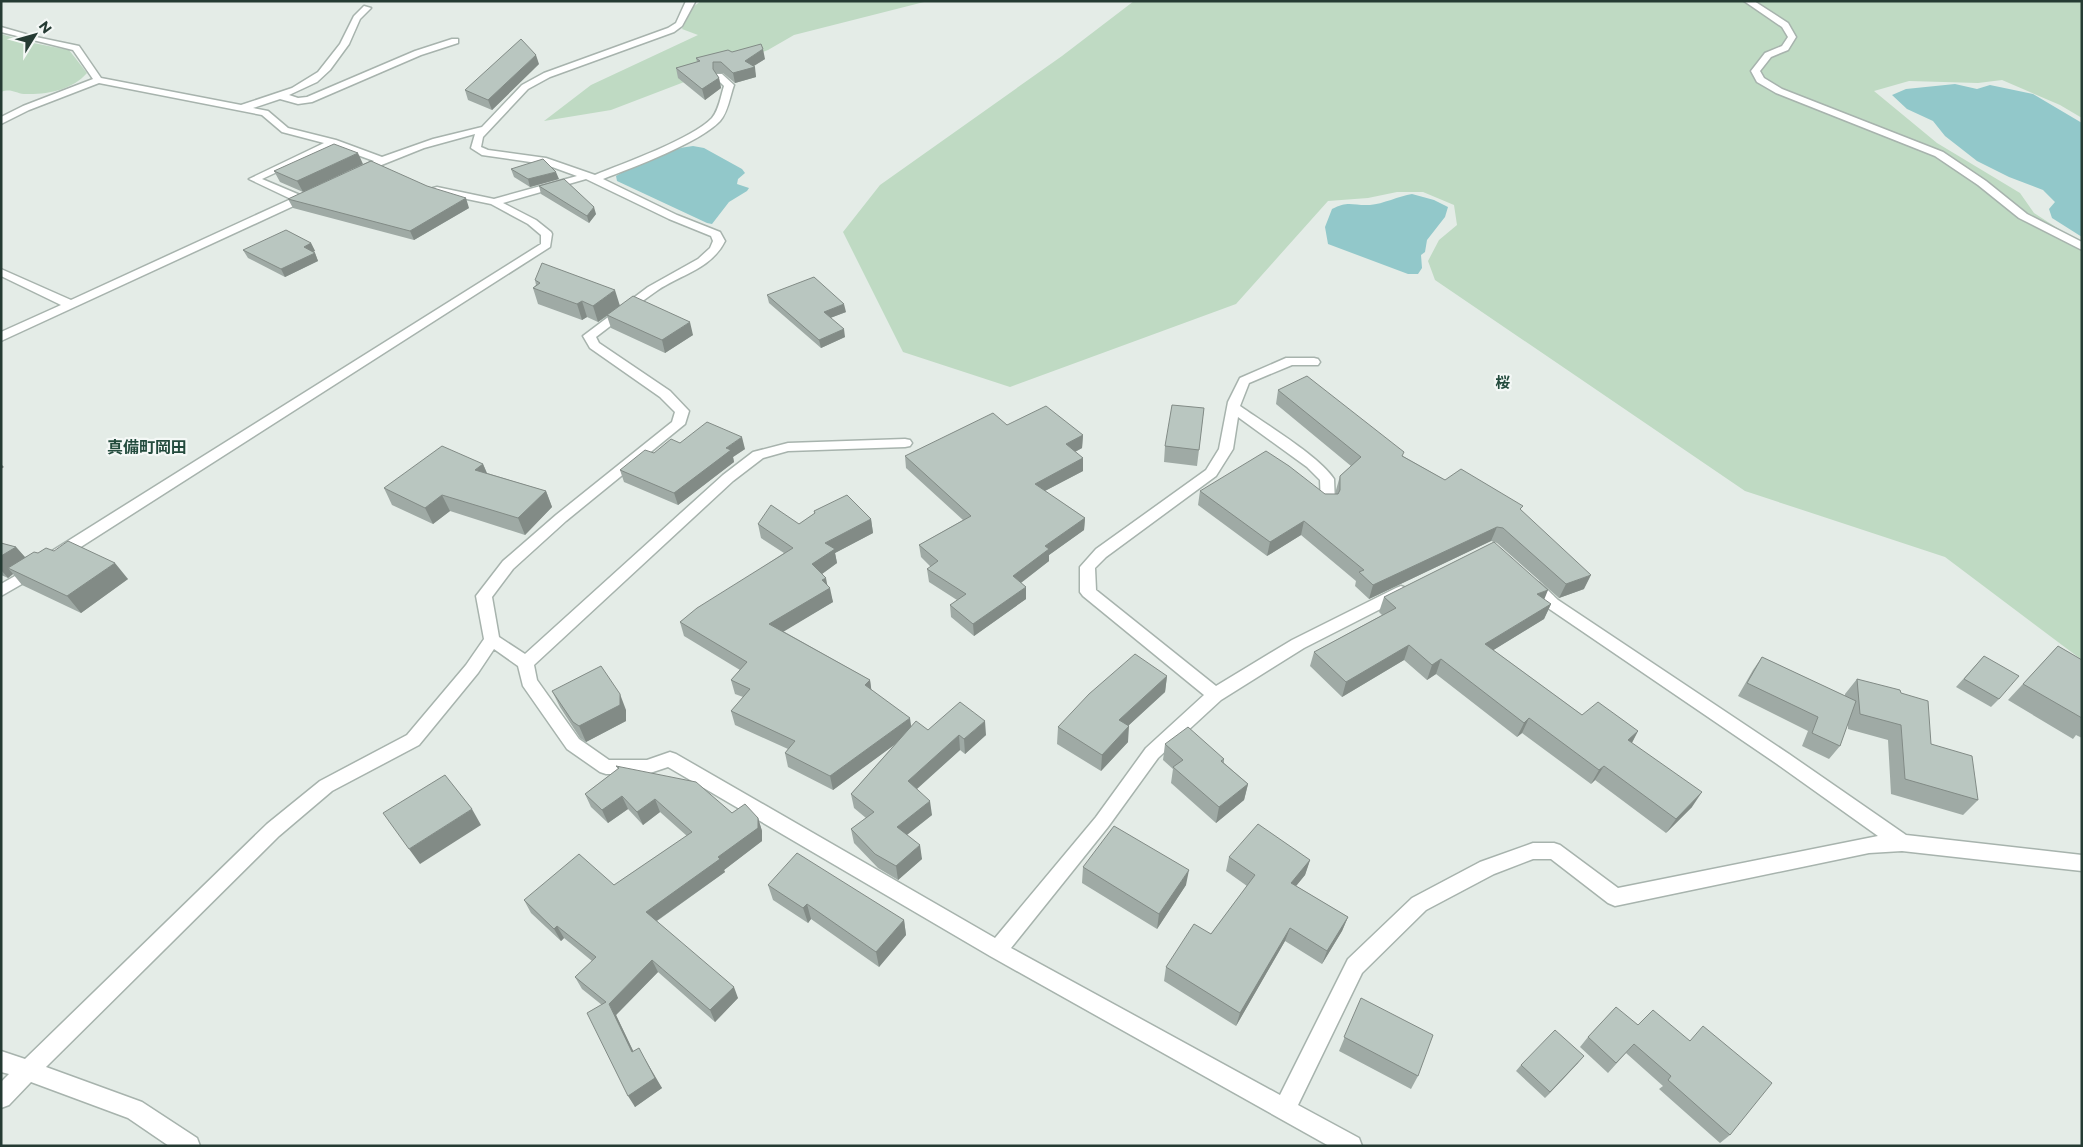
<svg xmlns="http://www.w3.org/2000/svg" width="2083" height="1147" font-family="Montserrat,'Noto Sans JP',sans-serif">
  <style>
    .green { fill: #bfdac3 }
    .water { fill: #92c8ca }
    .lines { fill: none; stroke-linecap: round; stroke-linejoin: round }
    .minor-casing { stroke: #a7b3ad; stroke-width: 3 }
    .minor { fill: #fff; fill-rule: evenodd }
    .wall { fill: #9faaa5 }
    .shaded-wall { fill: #828b86 }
    .building { fill: #b9c6c0; stroke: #828b86 }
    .labels { text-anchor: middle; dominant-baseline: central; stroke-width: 4.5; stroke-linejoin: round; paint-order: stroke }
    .neighbourhood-label { font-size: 15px; font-weight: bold; fill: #234b3d; stroke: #f4f8f6 }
    .quarter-label { font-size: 16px; font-weight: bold; fill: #234b3d; stroke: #f4f8f6 }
  </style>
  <rect width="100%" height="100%" fill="#e4ece7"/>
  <!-- green -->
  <path class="green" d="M701,1H928L794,35L768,50L611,110L544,121L591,85L698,35L682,29L693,7Z
    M1134,1H2082V118L2060,105L2002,80L1978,83L1909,81L1874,91L1937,143L2020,193L2034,213L2082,244V660L1945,557L1745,491L1435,280L1428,261L1439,240L1457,225L1454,205L1423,192H1397L1368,198L1328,201L1236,304L1010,387L903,352L843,232L880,185L1062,56Z
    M1,34L28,42L69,50L87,73C72,90 47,95 24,94C15,93 11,88 1,92Z"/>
  <!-- water -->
  <path class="water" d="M1955,84L1977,89L1990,85L2033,94L2082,123V237L2052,218L2049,209L2055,202L2043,190L2009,177L1977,161L1945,136L1933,121L1907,109L1892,95L1906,89Z
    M693,146L704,148L742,169L745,173L738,179L737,184L749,188L747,191L729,202L712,224L707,223L617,181L616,176C640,162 666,149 693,146Z
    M1412,194L1434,200L1448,207L1445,217L1427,240L1425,252L1421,255L1422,268L1418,274H1408L1328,244L1325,227L1332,209C1349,200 1353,206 1370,205C1383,204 1399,196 1412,194Z"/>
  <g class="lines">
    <!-- minor casing -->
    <g class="minor-casing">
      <path id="minor" d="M686,1L695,2L682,26L674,32L550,77L528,89L483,137L481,147L488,150L546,158L595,175C624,163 692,139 712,118C719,110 721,95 724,86L716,78V74H722L734,85C730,96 728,112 720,121C699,143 634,167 603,179L677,215L720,232L725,241C711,269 682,274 658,290C636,305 616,322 596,337L599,343L670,391L689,411L685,424L566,521L513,569L492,597L499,637L525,654L723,475L753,452L788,443L905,439L910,440L912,443L910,446L905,447L788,451L763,458L733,481L534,665L537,680L579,739L609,760H647L670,752L676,754L995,938L1096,817L1146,748L1204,695L1083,596L1080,592V567L1096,549L1206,470L1219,449L1228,402L1240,378L1286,358H1314L1318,359L1320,362L1318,365H1292L1249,383L1240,406C1264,423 1319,456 1334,479L1335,504L1333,507H1323L1321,504L1320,480L1307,467L1238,417L1233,449L1216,476L1106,557L1095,568L1096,590L1216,686L1292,640L1396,588L1401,586L1406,588L1409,592L1406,596L1304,648L1221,700L1158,758L1108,827L1011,948L1280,1095L1348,959L1412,898L1480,862L1533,843H1554L1560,845L1618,888L1878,836L1777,764L1548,608L1525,588L1522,584L1525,580C1537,576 1549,592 1558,600L1789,754L1906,835L2082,855V871L1902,851L1869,853L1615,906L1608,903L1551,859H1533L1494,874L1426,910L1362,973L1298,1105L1359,1138L1362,1146H1329L990,956L668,767L647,774H606L600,772L567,749L523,686L518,666L494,649L478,673L419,745L332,791L279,836L46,1067L142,1102L197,1138L200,1146H169L128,1118L31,1082L9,1105L1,1108V1082L9,1074L1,1072V1051L25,1059L267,824L320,781L407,735L466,665L484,639L476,596L503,561L556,515L672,422L675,412L660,397L590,348L583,336L648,287L698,259L710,248L713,241L711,236L669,219L586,179L503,203L536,220L551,232L552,234L550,247L62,559L57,560L52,559L50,555L52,551L541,244V235L528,224L491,204L433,192L432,190L433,188L437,187L494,199L577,176L544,164L482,155L471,148L475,134L424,148L359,174L355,173V169L374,161L333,146L262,179L300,195L309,192L313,193L314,195L313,197L1,341V332L61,305L1,276V269L71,300L291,199L249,179L324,143L282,132L262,115L99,83L29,110L1,124V117L23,106L93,79L73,50L1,32V27L36,37L79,46L101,78L241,105L292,88L318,72L340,44L354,16L364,6L371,8L360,19L349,44L330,70L317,82L289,95L298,98L307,97L415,51L452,39H458V43L421,55L312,102L298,104L280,99L253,108L268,111L288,128L336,140L382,157L433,139L482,127L522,85L544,73L668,28L676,23Z
        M1744,1H1754L1788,23L1796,37L1788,50L1771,57L1760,71L1764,78L1782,89L1943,152L1986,181L2027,214L2082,242V250L2019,218L1978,185L1935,156L1776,93L1757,82L1751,71L1765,53L1782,46L1788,37L1782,27Z
        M36,564L41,565L43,569L41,573L1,596V584Z"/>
    </g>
    <!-- minor -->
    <use href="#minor" class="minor"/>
  </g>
  <!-- wall -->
  <path class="wall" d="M732,52L765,59L754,66L756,77L735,83L723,73H716L719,78L721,88L705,100L678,78L676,68L697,62L696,58Z
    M539,64L492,110L468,100L465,90Z
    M363,164L303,192L280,182L274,171Z
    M511,169L559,179L530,187L514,177Z
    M539,186L596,214L589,223L541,194Z
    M288,199L469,208L414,240L293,208Z
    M311,243L315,251L313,252L315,253L318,261L285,277L248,258L243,250Z
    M535,280L620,305L693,335L665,353L611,328L607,316L598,322L587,317L582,320L538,304L533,288L536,285Z
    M767,295L846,312L830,318L845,337L821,348L769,303Z
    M1278,390L1403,456L1445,480L1521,510L1584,589L1559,598L1497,543L1491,541L1369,599L1355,586L1356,581L1301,535L1267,556L1198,505L1200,491L1336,494V490L1340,476L1351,466L1276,404Z
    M1204,408L1197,466L1164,462L1165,446Z
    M1007,425L1083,435L1082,448L1075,452L1083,458V471L1045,491L1085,518L1084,530L1049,555V561L1021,583L1026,599L974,636L951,617L950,605L957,600L929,582L927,569L931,567L921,557L919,545L963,520L906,468L905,456Z
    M680,443L745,449L733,457L734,462L678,505L624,482L620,470L654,453Z
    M483,464L487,473L546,491L552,507L525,535L450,511L433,524L392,505L384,488Z
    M814,511L871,519L873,533L835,553L837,563L822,574L828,586L833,602L783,631L870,680L871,689L911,726L928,730L986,735L965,754L960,750L917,789L932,815L907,835L922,859L898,880L878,868L854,843L851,829L866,818L854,808L851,794L896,743L833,790L788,767L785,753L788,749L735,725L731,711L743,697L735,694L731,680L740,670L684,636L680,622L784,553L761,538L758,524H799L814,514Z
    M1,543L16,547L25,557L38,553L54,551L128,579L81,613L22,585L13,574L8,578L1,575Z
    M1384,597L1544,600L1551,604L1544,619L1493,650L1582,715L1638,731L1632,743L1692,807L1666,833L1595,780L1591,784L1522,733L1517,737L1436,674L1427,680L1404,660L1342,697L1310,666L1314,652L1382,615L1379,612Z
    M2058,646L2082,660V738L2076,735L2073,739L2008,700Z
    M1984,656L1999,699L1991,707L1956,687Z
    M1762,657L1845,696V694L1857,679L1901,693L1931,744L1978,800L1963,815L1891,794L1888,740L1848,729V723L1840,746L1829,759L1802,746L1808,731L1738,696L1753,670Z
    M1167,676L1165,692L1128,726V742L1101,771L1057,744L1058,727Z
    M552,691L626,710V721L586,742L580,738L560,707Z
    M1165,744L1224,759V763L1248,784L1244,800L1216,823L1171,783L1173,769L1163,760Z
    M616,766L732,813L758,818L762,831V841L724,870L725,872L657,921L738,998L715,1022L658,972L616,1015L633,1051L662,1088L635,1107L602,1005L582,989L575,977L592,961L564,938L561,941L531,913L524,900L614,885L687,836L660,812L643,825L628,809L608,823L591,807L585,794L618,769Z
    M1229,857L1310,860L1305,875L1296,886L1348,917L1342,931L1322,964L1285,941L1236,1026L1164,981L1166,967L1211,934L1247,886L1226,871Z
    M1083,867L1186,885L1157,929L1082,883Z
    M768,885L904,920L906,935L879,967L811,919L808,923L773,900Z
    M1361,998L1418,1076L1411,1089L1339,1051Z
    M1616,1007L1730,1135L1720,1143L1659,1089L1663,1086L1626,1053L1608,1073L1580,1047L1588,1037Z
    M1578,1063L1545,1098L1516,1071L1521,1065Z"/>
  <!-- shaded-wall -->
  <path class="shaded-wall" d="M763,49L765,59L752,67H755L756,77L735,83L733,73L745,61Z
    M536,55L539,64L492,110L488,100Z
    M719,78L721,88L705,100L702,89Z
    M358,153L363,164L303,192L297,181Z
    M556,172L559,179L530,187L528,179Z
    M466,198L469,208L414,240L410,231Z
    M594,207L596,214L589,223L587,216Z
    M311,243L315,251L307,255L304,247Z
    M315,253L318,261L285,277L281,269Z
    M615,290L620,306L598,322L593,306Z
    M582,301L587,317L582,320L577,304Z
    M844,304L846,312L825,320L824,312Z
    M690,322L693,335L665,353L662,340Z
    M844,329L845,337L821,348L819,340Z
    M1083,435L1082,448L1065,457L1066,444Z
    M742,437L745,449L733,457L734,462L678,505L674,493L726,448Z
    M1083,458V471L1035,496V484Z
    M1,464L4,467L1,469Z
    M483,464L490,481L475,470Z
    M546,491L552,507L525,535L518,518Z
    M442,495L450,511L433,524L425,508Z
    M1085,518L1084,530L1049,555V561L1014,588L1013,576L1045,546Z
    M871,519L873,533L835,553L837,563L815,579L812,564L825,543Z
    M1304,521L1301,535L1267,556L1270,542Z
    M1497,527L1491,541L1369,599L1373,585Z
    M16,547L30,563L8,568L13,574L8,578L1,570V556Z
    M115,563L128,579L81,613L67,596Z
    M1591,575L1584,589L1559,598L1566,584Z
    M826,578L828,589L830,588L833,602L773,638L769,624L822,580Z
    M1026,587V599L974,636L973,624Z
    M1548,590L1542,605L1537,594Z
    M1551,604L1544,619L1479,659L1485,644Z
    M1409,645L1404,660L1342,697L1346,682Z
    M1441,659L1436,674L1427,680L1432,665Z
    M1167,676L1165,692L1117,736L1119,720Z
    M870,680L872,694L865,685Z
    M620,694L626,710V721L586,742L579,726Z
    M910,718L912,732L833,790L830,776Z
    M1529,718L1522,733L1517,737L1524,723Z
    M985,721L986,735L965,754L964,739Z
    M1129,726L1128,742L1101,771L1102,755Z
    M1638,731L1630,746L1628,740Z
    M959,735L960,750L910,795L908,781Z
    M1604,766L1595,780L1591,784L1599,770Z
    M1248,784L1244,800L1216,823L1219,807Z
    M1702,792L1692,807L1666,833L1676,819Z
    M622,796L628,809L608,823L602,810Z
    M655,799L660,812L643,825L637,812Z
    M930,801L932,815L899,841L897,827Z
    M472,809L481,825L420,864L409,849Z
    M758,818L762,831V841L724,870L725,872L652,924L646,912L718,857Z
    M920,845L922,859L898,880L896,866Z
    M1310,860L1305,875L1287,897L1291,883Z
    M1189,870L1186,885L1157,929L1159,914Z
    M807,904L811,919L808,923L803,908Z
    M1348,917L1342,931L1322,964L1327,951Z
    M904,920L906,935L879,967L876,952Z
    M557,926L564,938L561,941L554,929Z
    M1290,928L1285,941L1236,1026L1240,1013Z
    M652,960L658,972L616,1015L639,1063L632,1052L609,1004Z
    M734,987L738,998L715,1022L710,1010Z
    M1584,1056L1578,1063L1545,1098L1550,1092Z
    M645,1059L662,1088L635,1107L628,1096Z"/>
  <!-- building -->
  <path class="building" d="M521,39L536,55L488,100L465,90Z
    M761,44L763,49L745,61L755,67L733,73L721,62H713V69L719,78L702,89L676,68L700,61L696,58L728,50L732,52Z
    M334,144L358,153L297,181L274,171Z
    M543,159L556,172L528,179L511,169Z
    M371,161L427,186L466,198L410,231L288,199Z
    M564,179L594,207L587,216L539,186Z
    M286,230L311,243L304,247L315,253L281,269L243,250Z
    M542,263L615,290L593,306L582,301L577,304L533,288L540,283L535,280Z
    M814,277L844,304L824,312L844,329L819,340L767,295Z
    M633,296L690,322L662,340L607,315Z
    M1307,376L1404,452L1402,456L1445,480L1461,469L1523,506L1520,509L1591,575L1566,584L1503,528L1497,527L1373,585L1359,572L1364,570L1304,521L1270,542L1200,491L1266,451L1289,466L1325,494H1338L1340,490V476L1361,457L1278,390Z
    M1172,405L1204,408L1199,450L1165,446Z
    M1046,406L1083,435L1066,444L1083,458L1035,484L1085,518L1045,546L1049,549L1013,576L1026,587L973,624L950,605L966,594L927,569L938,561L919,545L971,516L905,456L993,413L1007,425Z
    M707,422L742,437L726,448L731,450L674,493L620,470L645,450L654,453L671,439L680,443Z
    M442,446L483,464L475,470L546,491L518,518L442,495L425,508L384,488Z
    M847,495L871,519L825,543L835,549L812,564L826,578L822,580L830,588L769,624L870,680L865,685L910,718L830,776L785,753L795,741L731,711L750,689L731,680L747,662L680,622L697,608L793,548L758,524L771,505L799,524L815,513L814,511Z
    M68,541L115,563L67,596L8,568L34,552L38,553L46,548L54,551Z
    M1494,542L1548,590L1537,594L1551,604L1485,644L1582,715L1598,702L1638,731L1628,740L1702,792L1676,819L1604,766L1599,770L1529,718L1524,723L1441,659L1432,665L1409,645L1346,682L1314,652L1396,608L1384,597Z
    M1,543L16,547L1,556Z
    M2058,646L2082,660V718L2023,684Z
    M1135,654L1167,676L1119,720L1129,726L1102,755L1058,727L1089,694Z
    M1984,656L2019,676L1999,699L1964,679Z
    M1762,657L1856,701L1840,746L1812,733L1818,717L1747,683Z
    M601,666L620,694V705L579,726L573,722L552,691Z
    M1857,679L1900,690L1901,693L1928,701L1931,744L1972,756L1978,800L1905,779L1901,725L1860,714Z
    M960,702L985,721L964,739L959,735L908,781L930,801L897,827L920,845L896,866L875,854L851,829L874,812L851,794L916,721L928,730Z
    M1188,727L1224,759L1221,761L1248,784L1219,807L1173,767L1183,760L1165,744Z
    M616,766L696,782L732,813L745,804L758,818V828L718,857L720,859L646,912L734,987L710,1010L652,960L609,1004L632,1052L639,1048L655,1078L628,1096L587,1013L606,1002L575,977L596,957L557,926L554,929L524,900L579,854L614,885L692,832L655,799L637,812L622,796L602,810L585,794L619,768Z
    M445,775L472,809L409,849L383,813Z
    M1258,824L1310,860L1291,883L1348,917L1327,951L1290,928L1240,1013L1166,967L1194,924L1211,934L1255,875L1229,857Z
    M1114,826L1189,870L1159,914L1083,867Z
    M797,853L904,920L876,952L807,904L803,908L768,885Z
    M1361,998L1433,1035L1418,1076L1344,1037Z
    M1616,1007L1638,1025L1653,1010L1690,1041L1703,1026L1772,1083L1730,1135L1668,1080L1671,1076L1634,1044L1616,1063L1588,1037Z
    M1555,1030L1584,1056L1550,1092L1521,1065Z"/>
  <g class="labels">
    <!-- neighbourhood labels -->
    <g class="neighbourhood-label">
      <text x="1503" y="382">桜</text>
    </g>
    <!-- quarter labels -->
    <g class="quarter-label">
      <text x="147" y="447">真備町岡田</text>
    </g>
  </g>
  <!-- border -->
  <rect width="2083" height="1147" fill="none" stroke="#253b33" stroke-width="5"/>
  <!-- north arrow -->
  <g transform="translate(35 35) rotate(53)" stroke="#f4f8f6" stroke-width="4" paint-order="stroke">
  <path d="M0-4L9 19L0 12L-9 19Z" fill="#253b33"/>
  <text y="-8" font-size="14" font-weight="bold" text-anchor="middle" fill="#253b33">N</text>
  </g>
</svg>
